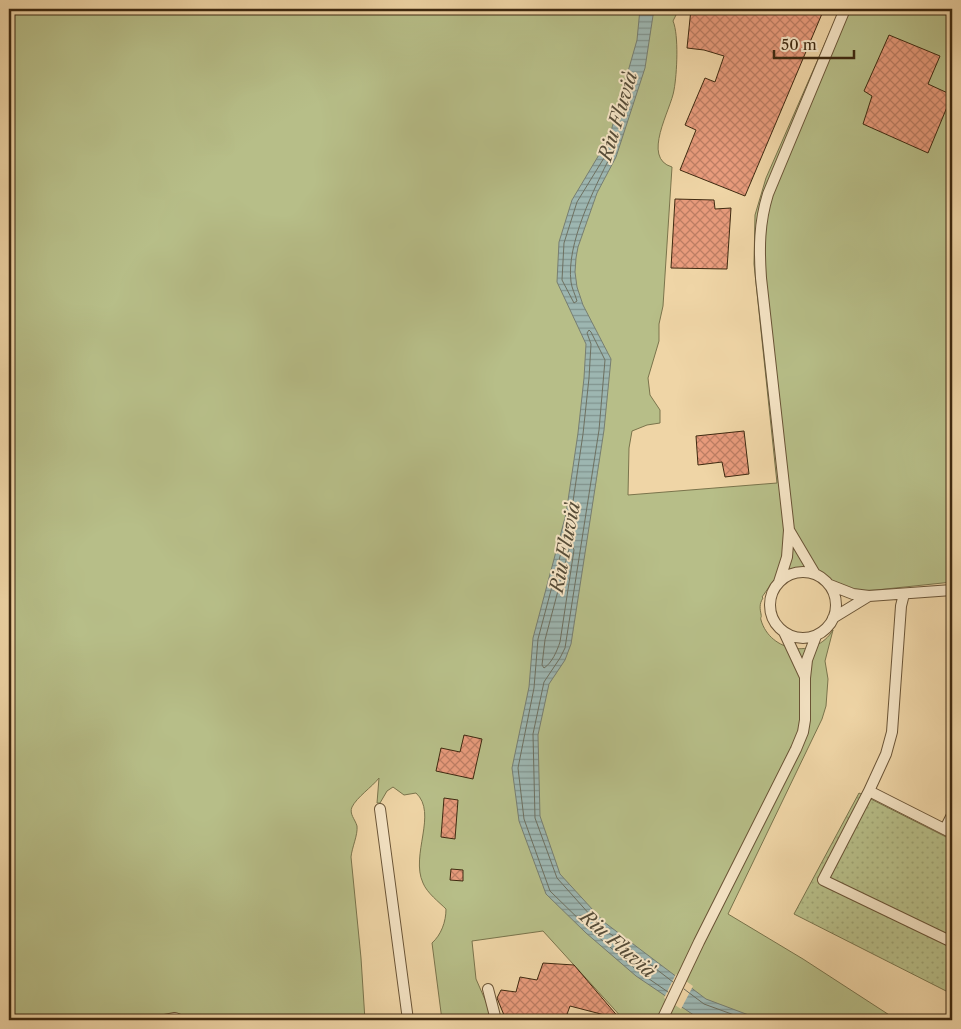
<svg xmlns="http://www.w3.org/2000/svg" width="961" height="1029" font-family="'Libre Caslon Text',serif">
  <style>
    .grass { fill: url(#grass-dots); stroke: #7a744c }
    .park { fill: #b7be88; stroke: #7a744c }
    .water { fill: url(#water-rules); stroke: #777e71 }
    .pier { fill: #efd5a6 }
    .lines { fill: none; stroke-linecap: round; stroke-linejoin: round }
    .shore { stroke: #6e7060; stroke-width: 1 }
    .building { fill: url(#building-cross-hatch); stroke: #3e2910 }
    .minor-casing { stroke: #6a5436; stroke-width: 12 }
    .minor { stroke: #f5e4c5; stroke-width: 10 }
    .labels { text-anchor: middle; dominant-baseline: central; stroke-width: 4; stroke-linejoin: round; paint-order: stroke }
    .water-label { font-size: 19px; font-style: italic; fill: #564c38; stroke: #f5e4c5 }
  </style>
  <defs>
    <pattern id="grass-dots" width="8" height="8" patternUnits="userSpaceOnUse" patternTransform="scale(1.25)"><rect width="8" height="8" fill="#b7be88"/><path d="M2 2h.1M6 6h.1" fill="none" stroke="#9ea374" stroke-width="1.8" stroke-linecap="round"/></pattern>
    <pattern id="water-rules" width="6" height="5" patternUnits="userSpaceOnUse" patternTransform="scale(1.25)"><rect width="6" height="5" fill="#9db6b1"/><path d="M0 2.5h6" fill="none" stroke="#81948f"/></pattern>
    <pattern id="building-cross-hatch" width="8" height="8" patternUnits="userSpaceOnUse" patternTransform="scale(1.25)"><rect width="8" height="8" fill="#e89b7c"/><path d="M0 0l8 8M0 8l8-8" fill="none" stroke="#bd7e64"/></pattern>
  </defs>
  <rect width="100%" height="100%" fill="#efd5a6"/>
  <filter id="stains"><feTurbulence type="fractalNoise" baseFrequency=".004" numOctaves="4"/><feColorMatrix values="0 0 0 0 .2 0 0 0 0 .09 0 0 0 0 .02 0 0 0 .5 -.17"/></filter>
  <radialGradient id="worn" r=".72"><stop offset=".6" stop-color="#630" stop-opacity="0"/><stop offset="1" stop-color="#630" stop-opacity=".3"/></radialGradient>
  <!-- grass -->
  <path class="grass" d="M859,793L952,840V994L794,914Z"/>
  <!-- park -->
  <path class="park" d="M9,9H679L673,21C679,35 677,74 674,90C671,110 641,158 672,167L663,306L659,324V341L648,378L650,395L660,410V423L647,425L632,431L629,448L628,495L777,483L754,264L755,215L766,178L840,9H952V582L876,590L835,592L828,582L810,572L809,573L802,571L787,573L774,580L762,597L763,598C759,604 760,609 761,614C762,619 760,616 761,620C770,652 815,660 833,630L825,661L828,679L826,706L822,719L728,914L803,959L897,1020H624L543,931L472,941L476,979L494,1020H442L432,943C441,935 446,922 446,909C439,902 427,893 423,883C410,855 438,813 416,793L404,795L393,787L387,791L380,803H377L379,778C372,787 357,797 352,807C349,814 355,819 357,826C358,835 352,847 351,857L361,958L365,1020H9Z"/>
  <!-- water -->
  <path class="water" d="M640,9H654L645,68L616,157L597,193L578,247L576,258L575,272L577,287L583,305L611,359L604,430L571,644L565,660L549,684L538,735L540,816L560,874L604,922L706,999L762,1020H701L636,976L586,933L546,894L519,821L512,768L529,687L533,638L566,514L578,433L584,378L586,344L557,282L559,242L572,200L609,138L637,40Z"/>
  <!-- pier -->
  <path class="pier" d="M676,974L693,986L681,1009L664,998Z"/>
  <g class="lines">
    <!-- shore -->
    <path class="shore" d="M609,152L611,155C594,189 566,244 571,282C572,289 575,294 577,301L574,303L562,280L564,243L577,202L607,153Z
      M570,547H573L574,550L560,642C557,651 552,663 544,668L542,665L545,640Z
      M684,989L704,1004L748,1020
      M668,992L639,972L589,929L550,891L524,819L518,768L534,688L538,639L571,515L583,434L589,378L591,344L587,333L589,330L591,332L605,360L599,430L565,648L560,658L544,682L533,734L535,818L557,878L600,926L673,982"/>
  </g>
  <!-- building -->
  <path class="building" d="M691,9H824L745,196L680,170L696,130L685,125L705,78L715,82L724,56L704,50L687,48Z
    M889,35L940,56L928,84L952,95L928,153L863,124L872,96L864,91Z
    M675,199L714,200L715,209L731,208L727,269L671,268Z
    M744,431L749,474L725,477L722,462L698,465L696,436Z
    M464,735L482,739L473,779L436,771L441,748L460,752Z
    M444,798L458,800L455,839L441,837Z
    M451,869L463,870V881L450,880Z
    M543,963L574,965L620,1019L570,1006L565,1020H506L497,998L501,990L516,992L520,977L537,980Z"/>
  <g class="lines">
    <!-- minor casing -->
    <g class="minor-casing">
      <path id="minor" d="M789,530L815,574
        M770 605a33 33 0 1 1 66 0a33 33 0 1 1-66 0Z
        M779,582L787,557L789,530L761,278C759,249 759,223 768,194L845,9
        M830,585L853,594L869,596L952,590
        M904,594L901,606L892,732L886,754L869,791L823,880L952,942
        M833,618L869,596
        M784,632L805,677
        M869,791L952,833
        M380,809L408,1020
        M945,829L952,815
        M488,989L496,1020
        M165,1020L175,1018L180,1020
        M662,1020L699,942L796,749L803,732L805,720V678L807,660L816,636"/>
    </g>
    <!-- minor -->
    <use href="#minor" class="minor"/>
  </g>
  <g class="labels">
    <!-- water labels -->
    <g class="water-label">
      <text transform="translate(618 116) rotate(-73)">Riu Fluvià</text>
      <text transform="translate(565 547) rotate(-79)">Riu Fluvià</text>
      <text transform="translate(618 944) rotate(41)">Riu Fluvià</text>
    </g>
  </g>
  <!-- margin -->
  <rect width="961" height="1029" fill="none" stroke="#efd5a6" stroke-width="30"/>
  <rect x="10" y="10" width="941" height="1009" fill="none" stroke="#3e2910" stroke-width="2.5"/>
  <rect x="15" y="15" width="931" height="999" fill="none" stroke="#3e2910"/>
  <!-- scale -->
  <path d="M774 50v8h80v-8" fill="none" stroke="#3e2910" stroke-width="2.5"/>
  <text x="781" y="50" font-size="15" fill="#3e2910" stroke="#f5e4c5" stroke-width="4" paint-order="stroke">50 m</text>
  <rect width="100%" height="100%" filter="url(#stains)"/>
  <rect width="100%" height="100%" fill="url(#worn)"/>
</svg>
